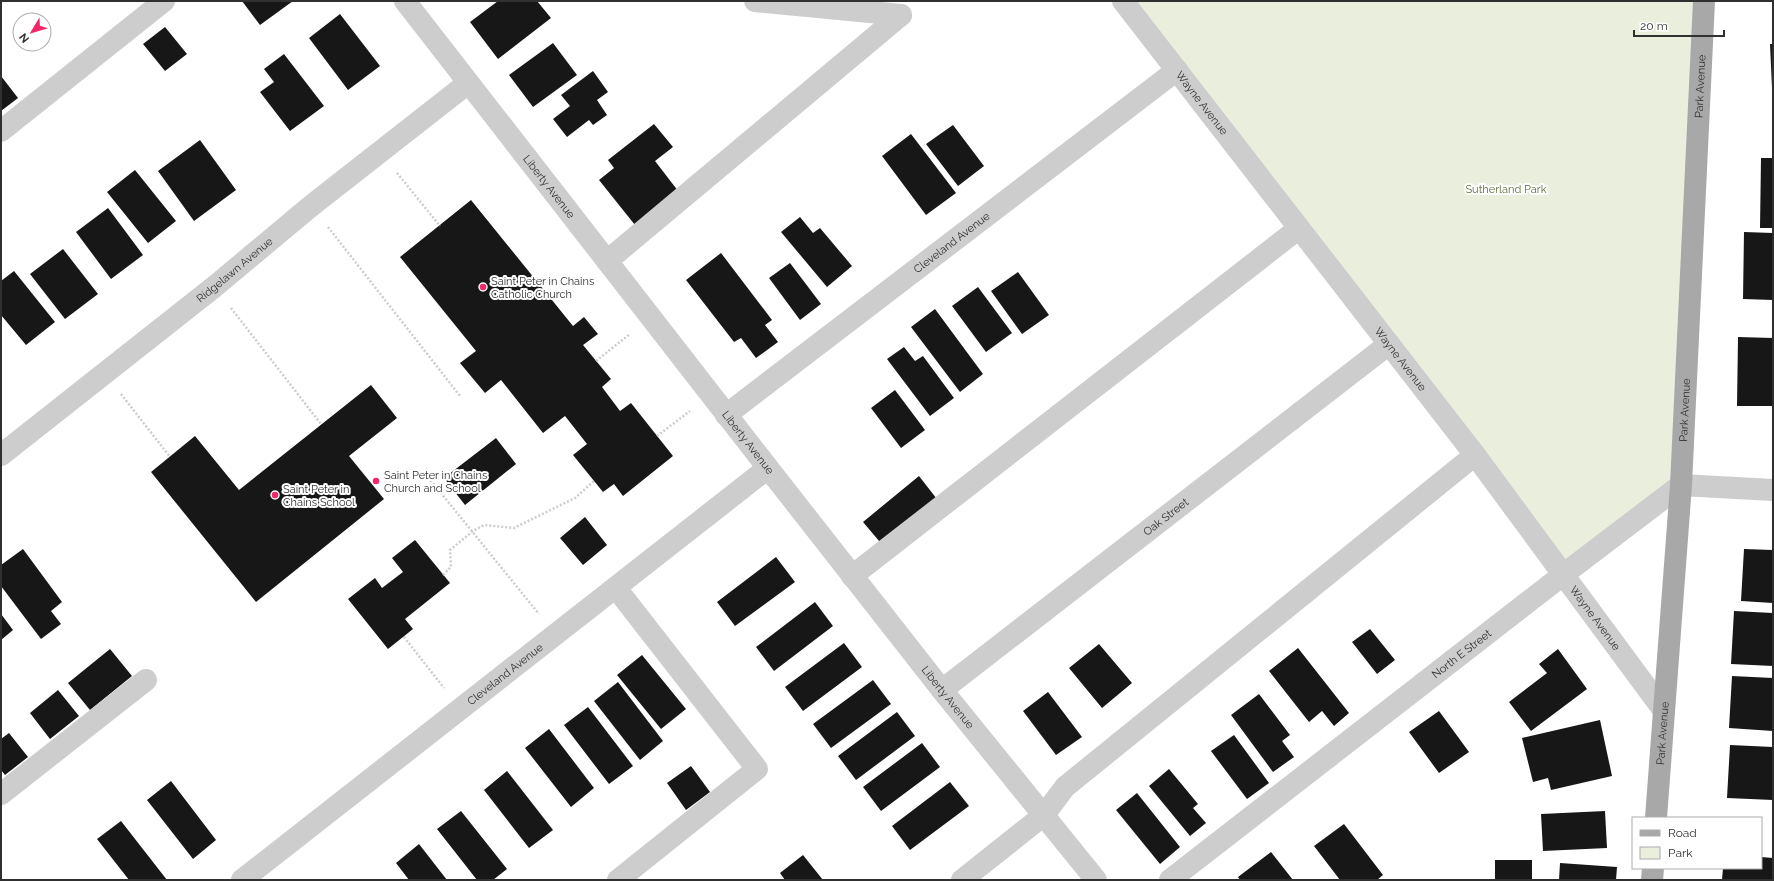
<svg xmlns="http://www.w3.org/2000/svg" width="1774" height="881" font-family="Raleway,sans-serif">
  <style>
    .green { fill: #eaeedd }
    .building { fill: #171717 }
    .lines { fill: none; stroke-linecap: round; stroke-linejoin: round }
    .path { stroke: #cdcdcd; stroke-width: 2.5; stroke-dasharray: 2 2; stroke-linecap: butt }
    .minor { stroke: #cdcdcd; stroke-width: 22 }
    .major { stroke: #a8a8a8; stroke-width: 22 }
    .poi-dot { fill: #f12768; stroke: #fff; stroke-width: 1.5 }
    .labels { text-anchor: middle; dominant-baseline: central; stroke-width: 4; stroke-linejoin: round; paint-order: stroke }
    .street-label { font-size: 11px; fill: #303030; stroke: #fff }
    .park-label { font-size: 11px; fill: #606f39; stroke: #fff }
    .poi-label { font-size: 11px; fill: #303030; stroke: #fff; text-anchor: start }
  </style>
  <rect width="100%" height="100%" fill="#fff"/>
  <!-- green -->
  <path class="green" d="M1131,1H1704L1681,485L1564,574Z"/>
  <!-- building -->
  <path class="building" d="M242,1H293L260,25Z
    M498,1H537L551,18L498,59L470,22Z
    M340,14L380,66L348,90L309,38Z
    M165,27L187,54L165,71L143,44Z
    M553,43L577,75L533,107L509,75Z
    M1770,44H1773V88H1772Z
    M284,54L324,106L290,131L260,92L274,82L264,69Z
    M593,71L608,92L597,100L607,115L593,125L589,120L567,137L553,119L570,106L561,95Z
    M1,76L18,98L1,111Z
    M654,124L673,147L655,161L682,196L639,230L599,180L614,168L608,160Z
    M953,125L984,166L958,186L926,144Z
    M911,134L956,193L926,215L882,156Z
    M200,140L236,190L194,221L158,171Z
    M1761,158H1773V228H1760Z
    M135,170L176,221L148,243L107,192Z
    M471,200L573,326L584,317L598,334L583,345L611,379L602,387L620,411L631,403L673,456L623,496L614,484L603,492L573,455L587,444L565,416L543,433L501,380L485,393L460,363L476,351L400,257Z
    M108,208L143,255L111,279L76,232Z
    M800,217L813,233L820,228L852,266L827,287L781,232Z
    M1744,232L1773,233V300L1743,299Z
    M63,249L98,294L65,319L30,274Z
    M721,253L772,320L765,325L778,342L756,358L741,338L734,342L686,280Z
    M790,263L821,304L800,320L769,278Z
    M14,271L55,322L26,345L1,315V281Z
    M1018,272L1049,315L1022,334L991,291Z
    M978,287L1012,333L986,352L952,306Z
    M935,309L983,374L960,392L911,327Z
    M1738,337L1773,338V406H1737Z
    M904,347L915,361L923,356L954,398L930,416L887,359Z
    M371,385L397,418L349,456L384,499L256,602L151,472L195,436L239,490Z
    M895,390L925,430L901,448L871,408Z
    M496,438L516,464L465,505L444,478Z
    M919,476L940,503L885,548L863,522Z
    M585,517L607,545L583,565L560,538Z
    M415,540L450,583L405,619L413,629L388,649L348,599L375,578L382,588L403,572L392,558Z
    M23,549L62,602L51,611L61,624L41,639L1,586V565Z
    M1744,549L1773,550V603L1741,601Z
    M776,557L795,582L735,626L717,602Z
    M815,602L833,626L774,671L756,647Z
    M1734,611L1773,613V666L1731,664Z
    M1,614L13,630L1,640Z
    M1370,629L1395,660L1377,674L1352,642Z
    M844,643L862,667L803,711L785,687Z
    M1099,644L1132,683L1102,708L1069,668Z
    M1298,648L1349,713L1334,726L1322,711L1309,722L1269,671Z
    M110,649L132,676L90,710L68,683Z
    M1558,649L1587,689L1531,731L1509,702L1547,673L1539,664Z
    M642,655L686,709L661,729L617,675Z
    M1732,676L1773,678V731L1729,728Z
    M873,680L891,704L831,748L813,724Z
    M618,682L663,741L640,760L594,701Z
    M58,690L79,716L50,739L30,713Z
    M1048,692L1082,737L1056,755L1023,711Z
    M1259,694L1290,735L1282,741L1294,757L1273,772L1231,715Z
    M588,707L633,766L609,784L564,725Z
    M1439,711L1469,752L1439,773L1409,732Z
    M897,712L915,736L856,780L838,756Z
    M1600,720L1612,776L1551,790L1548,778L1533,782L1522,738Z
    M549,729L594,788L571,807L525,748Z
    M9,733L28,757L5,775L1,770V739Z
    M1234,735L1269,783L1247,799L1211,751Z
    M922,743L940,767L881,811L863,787Z
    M1730,745L1773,747V800L1727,798Z
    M691,766L710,792L686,810L667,783Z
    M1169,769L1198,804L1193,808L1206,823L1190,836L1149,786Z
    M507,771L553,830L529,848L484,790Z
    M171,781L216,840L193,859L147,800Z
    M950,782L969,806L910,850L892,826Z
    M1137,793L1180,847L1160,864L1116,810Z
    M461,811L507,869L493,880H477L437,829Z
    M1605,811L1607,848L1543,851L1541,814Z
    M121,821L167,880H129L97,839Z
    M1344,824L1383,875L1377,880H1340L1314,846Z
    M419,844L447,880H409L396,863Z
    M1271,852L1293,880H1240L1238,877Z
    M803,855L823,880H785L780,873Z
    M1761,857L1773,858V880H1722L1723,868H1761Z
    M1495,860H1532V880H1495Z
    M1560,863L1617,867L1616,880H1559Z"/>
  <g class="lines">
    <!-- path -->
    <path class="path" d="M397,173L440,226
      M328,227L460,396
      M231,308L321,424
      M596,361L630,334
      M121,394L170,457
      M657,436L690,411
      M428,477L539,614
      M443,575L451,567L450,550L473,531L484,525L514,528L575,498L594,481
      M404,637L444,688"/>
    <!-- minor -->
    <g class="minor">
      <path id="s1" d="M405,1L768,468L942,690L1096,880"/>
      <path d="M755,1L901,15"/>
      <path id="s2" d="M1123,1L1475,455L1664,711"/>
      <path d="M1,131L164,1"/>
      <path d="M607,261L901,15"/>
      <path id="s3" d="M726,415L1177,70"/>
      <path id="s4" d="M1,455L214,287L311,206L468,83"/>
      <path d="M852,576L1298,229"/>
      <path d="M616,588L757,769L618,880"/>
      <path id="s5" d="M942,690L1389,344"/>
      <path d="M1,794L146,680"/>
      <path id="s6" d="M242,880L768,468"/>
      <path d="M962,880L1044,815L1065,787L1475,455"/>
      <path id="s7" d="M1170,880L1564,574L1681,485L1773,490"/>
    </g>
    <!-- major -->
    <g class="major">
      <path id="s8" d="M1656,818L1681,485L1704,1"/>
      <path d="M1652,880L1653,868"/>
    </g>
  </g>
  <!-- markers -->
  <g class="poi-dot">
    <circle cx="483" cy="287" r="4"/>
    <circle cx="376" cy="481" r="4"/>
    <circle cx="275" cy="495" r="4"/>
  </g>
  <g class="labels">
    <!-- street labels -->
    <g class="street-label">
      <text stroke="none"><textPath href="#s8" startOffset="733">Park Avenue</textPath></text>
      <text stroke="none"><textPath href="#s2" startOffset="129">Wayne Avenue</textPath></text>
      <text stroke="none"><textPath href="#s1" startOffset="235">Liberty Avenue</textPath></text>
      <text stroke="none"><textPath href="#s3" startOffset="284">Cleveland Avenue</textPath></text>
      <text stroke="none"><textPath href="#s4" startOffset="298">Ridgelawn Avenue</textPath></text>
      <text stroke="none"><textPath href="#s2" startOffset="453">Wayne Avenue</textPath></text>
      <text stroke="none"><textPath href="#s8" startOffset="409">Park Avenue</textPath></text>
      <text stroke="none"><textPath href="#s1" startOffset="559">Liberty Avenue</textPath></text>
      <text stroke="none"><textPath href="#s5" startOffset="283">Oak Street</textPath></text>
      <text stroke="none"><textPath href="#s2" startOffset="777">Wayne Avenue</textPath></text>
      <text stroke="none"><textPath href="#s7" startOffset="369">North E Street</textPath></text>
      <text stroke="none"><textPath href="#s6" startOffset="334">Cleveland Avenue</textPath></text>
      <text stroke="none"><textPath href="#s1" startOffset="883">Liberty Avenue</textPath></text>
      <text stroke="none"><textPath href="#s8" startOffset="85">Park Avenue</textPath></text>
    </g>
    <!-- park labels -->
    <g class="park-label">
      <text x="1506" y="189">Sutherland Park</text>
    </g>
    <!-- poi labels -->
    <g class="poi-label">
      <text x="491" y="281">Saint Peter in Chains<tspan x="491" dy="13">Catholic Church</tspan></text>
      <text x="384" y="475">Saint Peter in Chains<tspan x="384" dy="13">Church and School</tspan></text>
      <text x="283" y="489">Saint Peter in<tspan x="283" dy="13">Chains School</tspan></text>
    </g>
  </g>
  <!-- border -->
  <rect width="1774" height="881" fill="none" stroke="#303030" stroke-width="4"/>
  <!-- legend -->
  <rect x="1632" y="817" width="130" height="52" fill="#ffffff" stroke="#acacac"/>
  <rect x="1640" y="830" width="20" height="6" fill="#a8a8a8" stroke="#acacac"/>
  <text x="1668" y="837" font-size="12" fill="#303030">Road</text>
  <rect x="1640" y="847" width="20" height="12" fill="#eaeedd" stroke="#acacac"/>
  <text x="1668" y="857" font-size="12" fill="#303030">Park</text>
  <!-- north arrow -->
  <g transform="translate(32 32) rotate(232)"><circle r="19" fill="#ffffff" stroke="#acacac"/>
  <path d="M0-3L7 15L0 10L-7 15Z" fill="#f12768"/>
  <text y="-6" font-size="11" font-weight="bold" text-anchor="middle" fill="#303030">N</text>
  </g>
  <!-- scale -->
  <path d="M1634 30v6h90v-6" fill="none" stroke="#303030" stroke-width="2"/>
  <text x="1640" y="30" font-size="12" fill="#303030" stroke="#ffffff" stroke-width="3" paint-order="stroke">20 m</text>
</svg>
